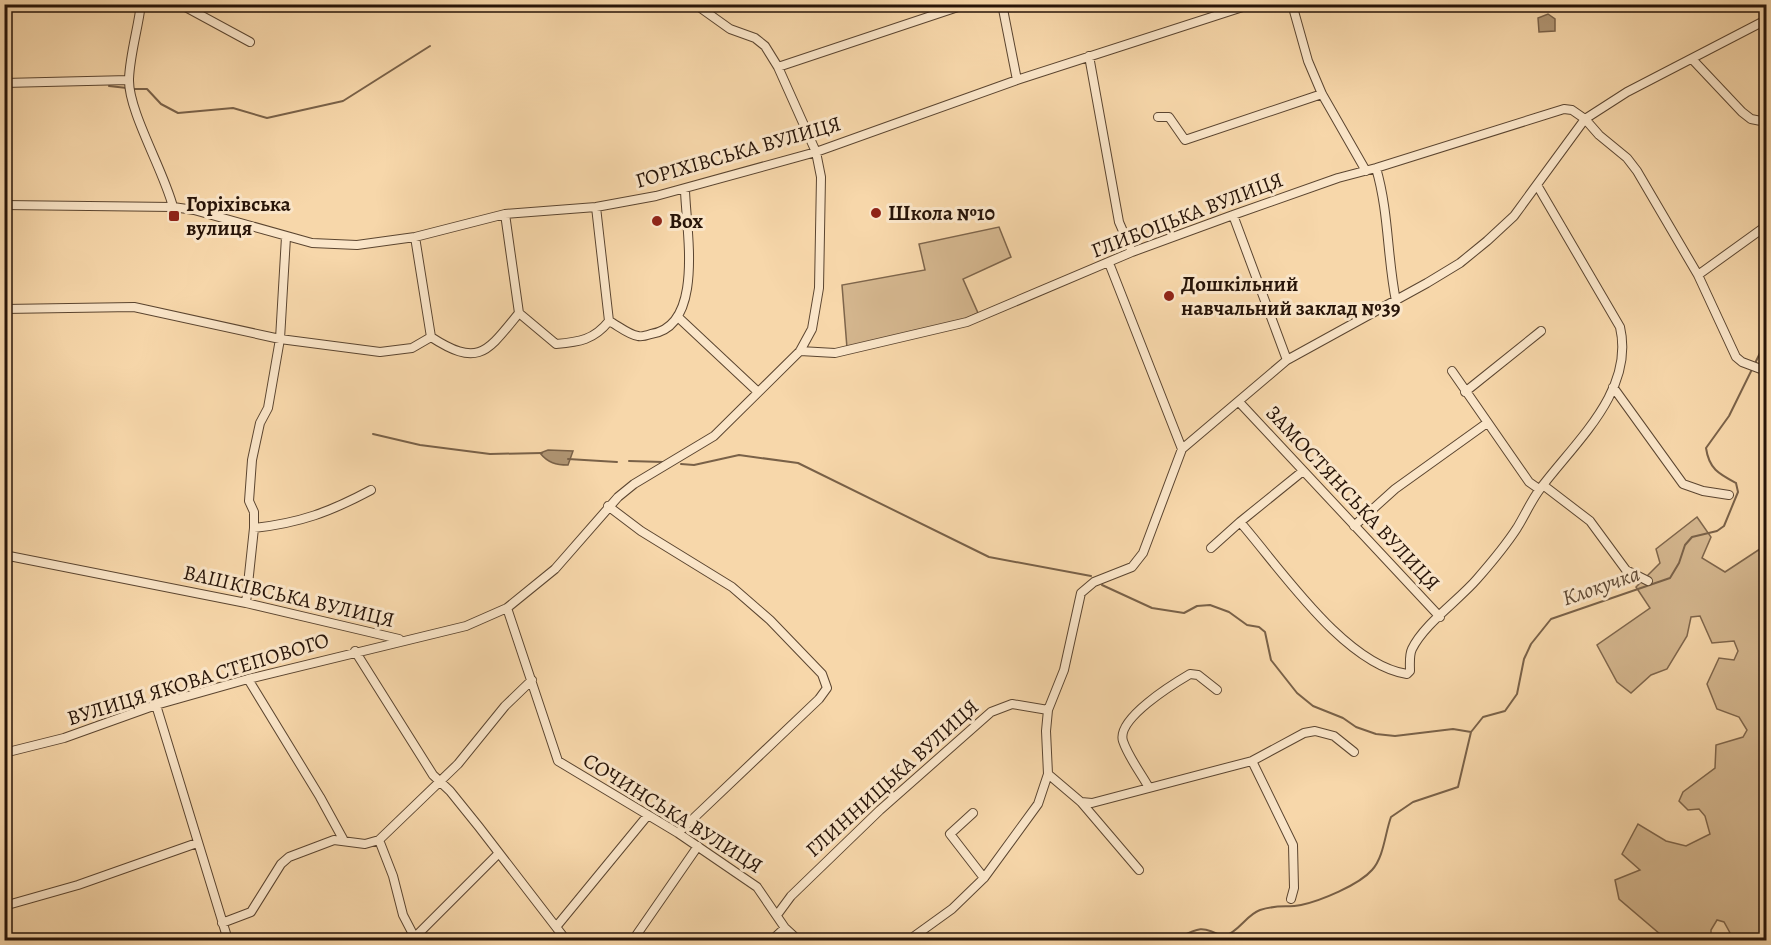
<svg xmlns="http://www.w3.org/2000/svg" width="1771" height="945" font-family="Alegreya,serif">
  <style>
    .green { fill: #d4b68e; stroke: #7e654b; stroke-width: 1.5 }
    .water { fill: #b09573; stroke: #796148; stroke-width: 1.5 }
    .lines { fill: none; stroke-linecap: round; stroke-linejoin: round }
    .stream { stroke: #796148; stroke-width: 2 }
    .minor-casing { stroke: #5b4530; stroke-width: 10 }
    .minor { stroke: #fae5c8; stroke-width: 8 }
    .poi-dot { fill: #8f2418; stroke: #fae5c8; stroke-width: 2 }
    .labels { text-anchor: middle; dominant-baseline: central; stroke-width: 6; stroke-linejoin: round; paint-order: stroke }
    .street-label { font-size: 21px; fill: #271408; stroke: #fae5c8 }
    .poi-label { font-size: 21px; font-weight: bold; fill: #271408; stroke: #fae5c8; text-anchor: start }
    .water-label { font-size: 22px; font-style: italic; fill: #5e4833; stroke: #fae5c8 }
  </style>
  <rect width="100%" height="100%" fill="#f7d7aa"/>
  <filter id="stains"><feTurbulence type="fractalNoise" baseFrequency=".00333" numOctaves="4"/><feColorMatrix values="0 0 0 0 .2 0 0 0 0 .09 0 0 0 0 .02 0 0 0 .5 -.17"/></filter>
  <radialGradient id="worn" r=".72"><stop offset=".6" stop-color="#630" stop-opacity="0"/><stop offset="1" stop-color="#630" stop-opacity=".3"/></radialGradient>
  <!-- green -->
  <path class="green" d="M999,227L1011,257L963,279L978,313L965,319L847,348L842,285L925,270L919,244Z
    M1697,517L1711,537L1702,558L1725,572L1766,545V940H1734L1724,922L1717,920L1711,930V940H1667L1619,899L1615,880L1640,870L1622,854L1638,824L1666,841L1686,846L1710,834L1705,816L1699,809L1688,810L1679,801L1683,792L1715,768L1716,745L1743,737L1747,730L1739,717L1717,709L1707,684L1719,658L1734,660L1738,651L1734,641L1712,643L1700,616L1691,617L1687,636L1667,669L1651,675L1631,693L1617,682L1597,645L1650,608L1636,587L1660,563L1656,549Z"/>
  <!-- water -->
  <path class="water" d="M1548,14L1555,19V31L1539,32L1538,18Z
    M548,450L573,451L568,465C556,465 548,463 540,453Z"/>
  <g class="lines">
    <!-- stream -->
    <path class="stream" d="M109,86L127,88
      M133,89H147L161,104L178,113L233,108L267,118L343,101L430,46
      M373,434L420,445L490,454L542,453
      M568,459L617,462
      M629,461L663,462
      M681,464L694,465L739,455L798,463L989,557L1091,576
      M1102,585L1152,608L1184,613L1197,606L1210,605L1229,612L1247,625L1259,627L1265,632L1271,660L1297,693L1313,706L1343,718L1356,727L1376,734L1395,736L1453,729L1471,732
      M1175,940C1196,929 1201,924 1223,937C1239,932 1246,915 1260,910C1279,904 1287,908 1301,905C1320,901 1359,885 1372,870C1384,857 1385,833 1391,817L1413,802L1458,787L1471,732L1483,717L1505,711L1517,694L1524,659L1531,644L1551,619L1670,578L1679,563L1685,545L1692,537L1717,531L1724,526L1738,492L1736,483C1719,474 1709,469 1706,448L1729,416L1762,349L1766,347"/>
    <!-- minor casing -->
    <g class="minor-casing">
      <path id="minor" d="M141,4C138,29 130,54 129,79C128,111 164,171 173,207
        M180,4L250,42
        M1002,4L1017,80
        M1292,4L1308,61L1322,94L1366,171
        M1089,56L1119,222L1132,252
        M1692,59L1742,112L1751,119L1766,122
        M778,67L967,4
        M4,83L129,80
        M1158,117H1169L1185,140L1322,94
        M1376,168C1389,212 1387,257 1396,301
        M4,205L173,207L194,210L312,243L357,245L415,237L505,214L596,207L656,196L816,152L1017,80L1252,4
        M1233,215L1287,360
        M1109,263L1182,449
        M1698,275L1766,226
        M4,309L134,307L280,339L380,352L412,348L431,337L415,237
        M519,313L556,344C579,342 594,340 609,321L596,207
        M679,318L758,392
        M609,321C617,325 629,335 638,336C641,337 648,335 651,334C705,326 686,229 685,190
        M431,337C479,368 487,352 519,313L505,214
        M800,351L835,353L967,322L1132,252L1233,215L1338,178L1376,168L1564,109L1572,110L1585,119L1599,135L1627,158L1637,171L1698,275L1736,357L1742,362L1766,371
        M1452,371L1529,482L1539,489
        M1613,387L1683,484L1703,491L1729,495
        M1465,392L1541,331
        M1240,403L1440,617
        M1303,471L1240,522C1281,569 1344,664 1407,674L1410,671C1410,665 1409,655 1412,649C1424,624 1459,600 1477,579C1491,563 1506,545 1517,528C1525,515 1531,501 1540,489C1575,442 1635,391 1620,327L1537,185
        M1543,485L1590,521L1626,570L1648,581
        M608,506L641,531L732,587L770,620L822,674L827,688L819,699L678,833
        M1354,526L1395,489L1487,423
        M254,528C300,523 330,512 371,490
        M1211,548L1240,522
        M4,555L246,603L399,639
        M246,603L254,528V512L249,501L252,460L260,423L268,408L280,339L286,237
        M507,608L558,761L678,833L757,887L785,928L798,940
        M355,651L433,775L450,791L479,827L566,940
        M248,679L320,797L343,839
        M156,705L228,940
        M4,753L64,738L156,705L248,679L466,626L507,608L555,569L618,497L634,484L714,436L800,351L812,329L819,288L821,177L816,152L778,67L765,46L755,38L730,29L695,4
        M1252,761L1293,845L1294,888L1291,899
        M1048,774L1081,802L1139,870
        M1148,786C1140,772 1128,756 1123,741C1116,719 1173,684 1190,674L1198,675L1217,690
        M1081,802L1092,803L1252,761L1304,733L1315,731L1334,736L1354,752
        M973,813L950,834L984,878
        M379,840L393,876L403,915L416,940
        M4,906L78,885L197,843
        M777,915L791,896L880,810L991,712L1012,704L1048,710
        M222,923L251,912L281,864L289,857L334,840L365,844L379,840L458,764L505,706L532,680
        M556,927L648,815
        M412,940L498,854
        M633,940L698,846
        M772,940L785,928
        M909,940L952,909L984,878L1038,804L1048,774L1046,731L1048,710L1064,670L1081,593L1094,582L1132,567L1143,553L1182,449L1287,360L1427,283L1460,263L1487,241L1514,216L1585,119L1627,92L1766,20"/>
    </g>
    <!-- minor -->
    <use href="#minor" class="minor"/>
  </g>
  <!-- markers -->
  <g class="poi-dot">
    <circle cx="876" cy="213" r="6"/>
    <rect x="168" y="210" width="12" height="12" rx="3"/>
    <circle cx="657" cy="221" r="6"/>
    <circle cx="1169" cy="296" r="6"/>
  </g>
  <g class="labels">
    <!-- street labels -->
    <g class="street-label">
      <text transform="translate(738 152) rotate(-16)">ГОРІХІВСЬКА ВУЛИЦЯ</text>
      <text transform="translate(1187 215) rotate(-21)">ГЛИБОЦЬКА ВУЛИЦЯ</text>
      <text transform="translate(1353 498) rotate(47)">ЗАМОСТЯНСЬКА ВУЛИЦЯ</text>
      <text transform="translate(289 596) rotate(13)">ВАШКІВСЬКА ВУЛИЦЯ</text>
      <text transform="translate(198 679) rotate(-17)">ВУЛИЦЯ ЯКОВА СТЕПОВОГО</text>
      <text transform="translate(892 778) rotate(-42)">ГЛИННИЦЬКА ВУЛИЦЯ</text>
      <text transform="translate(673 813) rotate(32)">СОЧИНСЬКА ВУЛИЦЯ</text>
    </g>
    <!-- poi labels -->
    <g class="poi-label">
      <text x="186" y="204">Горіхівська<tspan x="186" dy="24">вулиця</tspan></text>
      <text x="888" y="213">Школа №10</text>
      <text x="669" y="221">Box</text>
      <text x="1181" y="284">Дошкільний<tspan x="1181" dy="24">навчальний заклад №39</tspan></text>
    </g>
    <!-- water labels -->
    <g class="water-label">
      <text transform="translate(1601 586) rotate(-19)">Клокучка</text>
    </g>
  </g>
  <!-- margin -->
  <rect width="1771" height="945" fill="none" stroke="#f7d7aa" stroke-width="24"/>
  <rect x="6" y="6" width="1759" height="933" fill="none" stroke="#271408" stroke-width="3"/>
  <rect x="12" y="12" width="1747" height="921" fill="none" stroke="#271408" stroke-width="1.5"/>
  <rect width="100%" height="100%" filter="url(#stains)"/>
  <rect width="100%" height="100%" fill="url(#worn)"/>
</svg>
